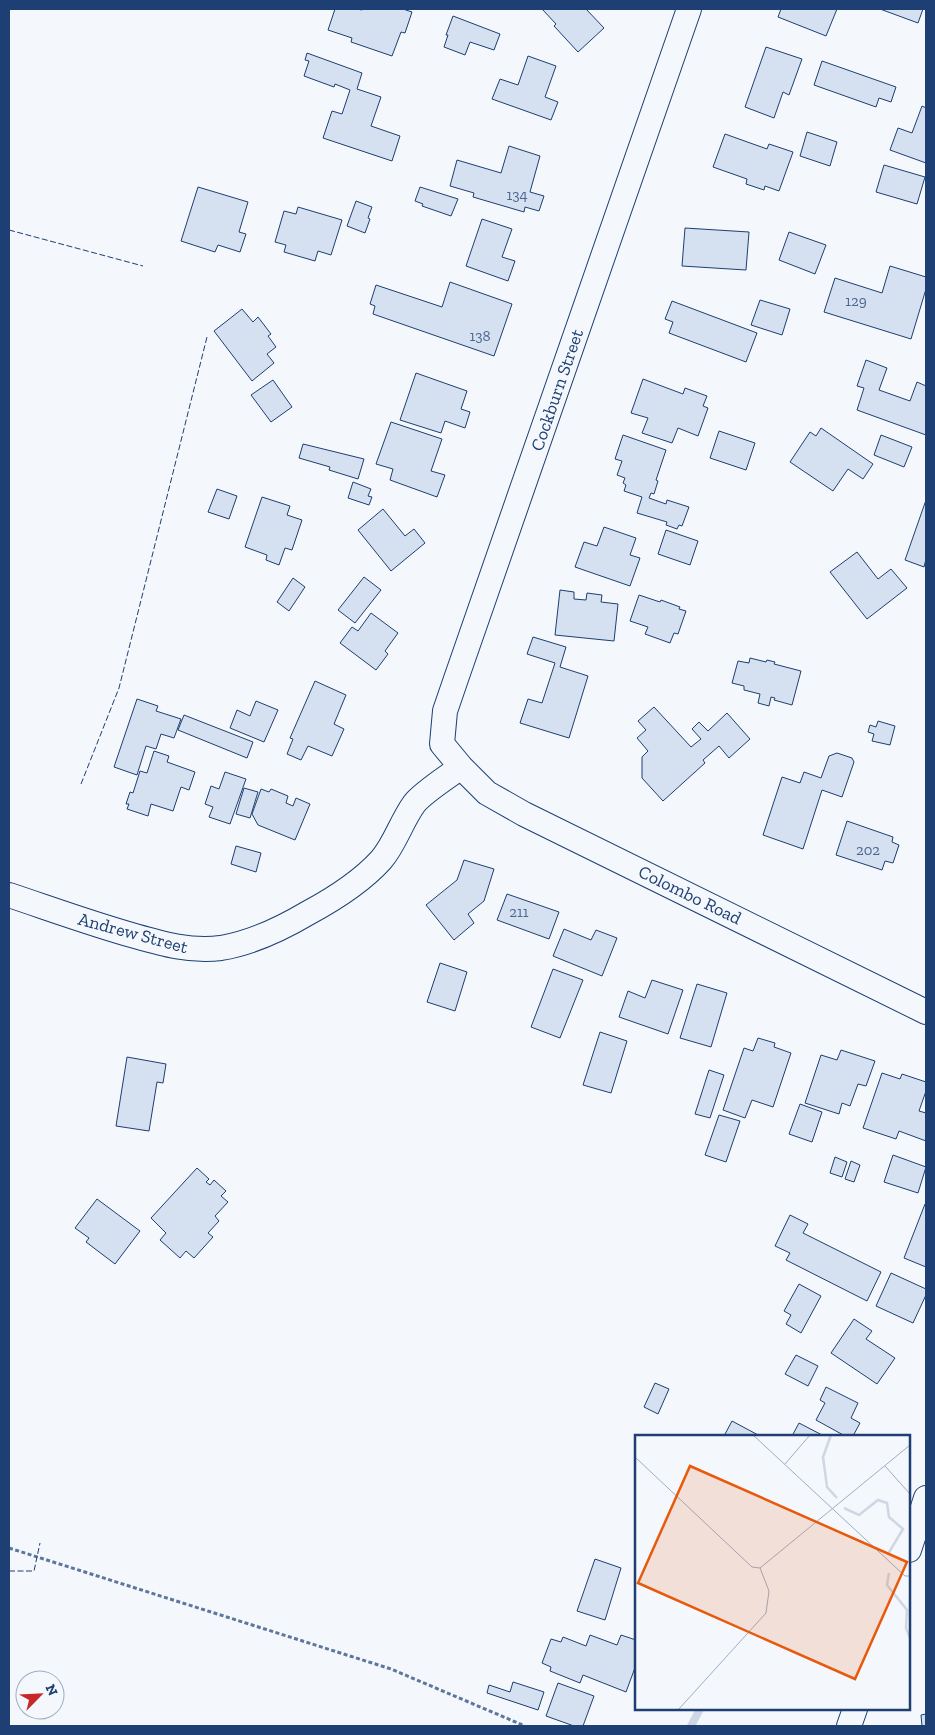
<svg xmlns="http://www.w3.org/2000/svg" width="935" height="1735" font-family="'Zilla Slab',serif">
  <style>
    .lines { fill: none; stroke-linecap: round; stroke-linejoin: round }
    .stream { stroke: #cfd7e4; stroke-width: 8 }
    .building { fill: #d5e0f0; stroke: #1d3f73 }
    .minor-casing { stroke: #1d3f73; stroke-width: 26 }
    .path { stroke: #5e769c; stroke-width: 3; stroke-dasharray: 4 2.5; stroke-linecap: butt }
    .minor { stroke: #f4f7fb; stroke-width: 24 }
    .fence { stroke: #1d3f73; stroke-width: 1; stroke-dasharray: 6 2.5; stroke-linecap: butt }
    .labels { text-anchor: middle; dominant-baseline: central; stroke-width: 4; stroke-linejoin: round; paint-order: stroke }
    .number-label { font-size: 15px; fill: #4b6792 }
    .street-label { font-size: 18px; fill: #1d3f73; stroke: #f4f7fb }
    .inset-river { fill: none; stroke: #cfd7e4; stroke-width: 2.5 }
    .inset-road { fill: none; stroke: #9eadc5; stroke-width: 1 }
    .view { fill: #e8590c; fill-opacity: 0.15; stroke: #e8590c; stroke-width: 2.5 }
    .inset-edge { fill: none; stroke: #1d3f73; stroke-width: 2.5 }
  </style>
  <rect width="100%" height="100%" fill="#f4f7fb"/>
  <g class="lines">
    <!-- stream -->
    <path class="stream" d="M691,1726L700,1709"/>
  </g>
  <!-- building -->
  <path class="building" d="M335,9H357L362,10V9H403L412,12L405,33L401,32L392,56L351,42L352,38L328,30Z
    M542,9H586L604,28L578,52L554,26L556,24Z
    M781,9H837L826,36L778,17Z
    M880,9H923L918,23Z
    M453,16L500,34L494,50L470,42L465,55L444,47L448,35H446Z
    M766,47L802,59L789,95L783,92L774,118L745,107Z
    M307,53L362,73L357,89L381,97L371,126L400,136L392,161L323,138L332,111L342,114L350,90L335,84L334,87L304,76L309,61L305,60Z
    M528,56L556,66L545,97L558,102L551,120L492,99L500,79L518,85Z
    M822,61L896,87L891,102L879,98L876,107L814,85Z
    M922,106L926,108V163L890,150L898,128L912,133Z
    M807,132L837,142L830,166L800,156Z
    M725,134L767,149L769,144L793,152L779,191L765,186L764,190L746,184L747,179L713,167Z
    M509,146L540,156L530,192L544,196L539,211L525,207L524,212L473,197L474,193L450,186L457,160L501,173Z
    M884,165L925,177L917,204L876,192Z
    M198,187L248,202L239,232L246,234L240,252L218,245L215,252L181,241Z
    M420,187L458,199L451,216L422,206L423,204L415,201Z
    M356,201L372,207L368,218L370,219L365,233L347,226Z
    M298,207L342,220L331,255L318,251L315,261L284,252L286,245L275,242L284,211L296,214Z
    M482,219L512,229L502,257L515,261L508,281L466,266Z
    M685,228L749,232L746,270L682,266Z
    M789,232L826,245L815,274L779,260Z
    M890,266L926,277V289L911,339L824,312L835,278L882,293Z
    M450,282L512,304L494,356L373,314L375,306L370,304L376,285L442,307Z
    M760,300L790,309L782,335L751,325Z
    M672,301L757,333L746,362L669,333L673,322L665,319Z
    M242,309L253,322L258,317L271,334L268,336L276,347L267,354L274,363L252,381L214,331Z
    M866,360L887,368L879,390L910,401L917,382L926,386V435L857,410L864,388L857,386Z
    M416,373L467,391L461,409L470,412L465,428L445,421L441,433L400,420Z
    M643,379L683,394L685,388L707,396L703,406L708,408L698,436L678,428L672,443L642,433L648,418L631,413Z
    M273,380L292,407L271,422L251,395Z
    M391,422L442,439L431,471L445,475L437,497L390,480L393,469L376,464Z
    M821,428L873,464L863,479L848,469L833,491L790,462L810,432L816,436Z
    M719,431L755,443L746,470L710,458Z
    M623,435L666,450L656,480L658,481L654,494L651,493L649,498L666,504L667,500L689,507L682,526L679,525L677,529L666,525L667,522L637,513L642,497L624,491L626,485L623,483L625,478L617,475L622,461L615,459Z
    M881,435L912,447L904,467L874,455Z
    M303,444L364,459L358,479L329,470L330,467L299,458Z
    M353,482L371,489L368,496L372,497L369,505L348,498Z
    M217,489L237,496L229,519L208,512Z
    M262,497L290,506L287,515L302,520L292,550L285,548L279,565L266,560L267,555L245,547Z
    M926,500V559L924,567L905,560Z
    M383,509L405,536L414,529L425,543L391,571L358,530Z
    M604,527L636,538L630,555L640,558L630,586L575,567L584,542L597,546Z
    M666,530L698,541L690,565L658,554Z
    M857,552L878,579L891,569L907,588L867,619L830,572Z
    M364,577L381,590L355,623L338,610Z
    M293,578L305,587L289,611L277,602Z
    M560,590L574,592V599L586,600L587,593L602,595L601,602L618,604L614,641L555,635Z
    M639,595L660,602L661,600L680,607L679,609L686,611L678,634L674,633L670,643L645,634L648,627L630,621Z
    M371,613L398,633L385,651L388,654L376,670L340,643L352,627L358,631Z
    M533,637L566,647L560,667L588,676L569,738L520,723L528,699L542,703L555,663L527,654Z
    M750,658L766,662L767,660L775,662L774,664L801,671L792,705L774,700L775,698L771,697L769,706L758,703L760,694L744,690V686L732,683L738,661L749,663Z
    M315,681L346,695L334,724L344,729L332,756L308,746L301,760L287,754L293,739L290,738Z
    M137,699L158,706L156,711L181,719L174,738L161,734L156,749L146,746L137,775L114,767Z
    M256,701L278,710L264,742L230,728L237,710L250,716Z
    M654,707L691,747L701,739L692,729L699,722L708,731L727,713L750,739L729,758L719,746L703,760L705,763L663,801L642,778V757L648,751L637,738L646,730L638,721Z
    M184,715L253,742L247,758L178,730Z
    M878,721L895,726L890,745L872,741L874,734L868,732L870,725L876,727Z
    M154,751L169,756L167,762L195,772L189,790L181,787L173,811L151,804L148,816L127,809L129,804H126L130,792L133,793L140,771L147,773Z
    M837,753L852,758L854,762L842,797L822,790L803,849L763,835L782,777L800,783L804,772L821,778L829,756Z
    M225,772L246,779L230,824L209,817L213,807L205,804L211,786L219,789Z
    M244,788L258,792L250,818L236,814Z
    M261,789L269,792L271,789L288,796L286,803L293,806L296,798L310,804L295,840L258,825L252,814Z
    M847,821L893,837L892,842L899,845L893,863L885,861L882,870L836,855Z
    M236,846L261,853L256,872L231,864Z
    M464,860L494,869L484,901L468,914L474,923L454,940L426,905L457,880Z
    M507,894L559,912L549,939L497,920Z
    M564,929L591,940L596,930L617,938L602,976L553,956Z
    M440,963L467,972L455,1011L427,1002Z
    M553,969L583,980L560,1038L531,1027Z
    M652,980L683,990L668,1034L619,1017L628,991L645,998Z
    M697,984L727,993L711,1047L680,1038Z
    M600,1032L627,1041L611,1093L583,1085Z
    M758,1038L775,1043L774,1047L791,1053L773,1107L752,1100L745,1118L723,1110L744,1048L753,1051Z
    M841,1050L875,1061L866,1086L858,1084L850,1106L842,1103L839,1114L805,1103L821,1055L837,1060Z
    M127,1057L166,1064L163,1083L157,1082L149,1131L116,1126Z
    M709,1070L724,1075L710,1118L695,1114Z
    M882,1073L900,1079L902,1074L926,1082V1091L919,1111L926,1113V1141L899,1131L896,1139L863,1128Z
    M800,1104L822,1112L812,1142L789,1134Z
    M719,1115L740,1121L726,1162L705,1155Z
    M893,1155L926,1167L918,1193L884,1182Z
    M835,1157L847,1162L842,1177L830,1173Z
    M851,1161L860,1165L854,1182L845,1179Z
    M197,1168L209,1179L206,1182L210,1185L214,1180L226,1191L221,1196L228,1202L215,1216L219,1221L208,1233L213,1237L194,1258L186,1251L180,1258L160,1240L166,1233L151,1218Z
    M97,1199L140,1231L115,1264L86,1242L89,1238L75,1228Z
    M925,1204L926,1205V1267L904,1258Z
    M790,1215L808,1224L803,1233L881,1272L867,1301L786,1260L790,1253L775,1246Z
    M891,1273L926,1289V1295L913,1323L876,1306Z
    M799,1284L821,1296L801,1333L786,1324L791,1315L784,1311Z
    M854,1319L872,1331L866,1339L895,1358L877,1384L831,1353Z
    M796,1355L818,1366L808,1386L785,1374Z
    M655,1383L669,1389L658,1414L644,1407Z
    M826,1387L858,1403L851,1418L860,1423L853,1436H845L816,1420L825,1403L820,1400Z
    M732,1421L760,1436H724Z
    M799,1423L824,1436H792Z
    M595,1559L621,1568L605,1620L577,1611Z
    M590,1635L617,1645L621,1635L636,1640V1665L626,1692L583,1675L580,1683L550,1671L551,1667L542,1663L551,1639L561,1642L563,1637L586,1646Z
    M513,1682L544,1692L538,1710L487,1693L489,1685L510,1692Z
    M558,1683L594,1696L583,1726H574L546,1716Z
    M926,1714V1726H922L921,1715Z"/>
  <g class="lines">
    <!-- minor casing -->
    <g class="minor-casing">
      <path id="minor" d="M689,9L457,676L445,711L442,744L461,767L487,793L524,814L926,1012
        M9,895C51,909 92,924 135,936C163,944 191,952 221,948C251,943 281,929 308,913C334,899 361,882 381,860C395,844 401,822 414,804C422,793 449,776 461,767
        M909,1550L926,1498
        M849,1726L855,1709"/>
    </g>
    <!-- path -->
    <path class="path" d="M9,1548L391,1669L525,1726"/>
    <!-- minor -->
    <use href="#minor" class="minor"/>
    <!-- fence -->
    <path class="fence" d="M9,230L143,266
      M81,784L119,688L207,337
      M9,1571H34L40,1543"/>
  </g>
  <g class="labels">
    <!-- number labels -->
    <g class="number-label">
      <text x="517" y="195">134</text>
      <text x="856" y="301">129</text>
      <text x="480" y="336">138</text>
      <text x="868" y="850">202</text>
      <text x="519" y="912">211</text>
    </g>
    <!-- street labels -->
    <g class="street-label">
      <text transform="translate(557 390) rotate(-71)">Cockburn Street</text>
      <text transform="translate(690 895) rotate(26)">Colombo Road</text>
      <text transform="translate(133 933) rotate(15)">Andrew Street</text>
    </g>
  </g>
  <!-- overview -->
  <g transform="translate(635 1435)">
    <rect width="275" height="275" fill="#f4f7fb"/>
    <path class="inset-river" d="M196,0L188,22L192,52L202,63M209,73L224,80L243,65L252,68L254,82L268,94L253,119M254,138L252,150L272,175L271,193L275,203"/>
    <path class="inset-road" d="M118,0L270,141H275M0,22L117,132L125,133M150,29L175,0M250,31L275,59M125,133L275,10M43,275L131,178L134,156L125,133"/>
    <path class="view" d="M55,31L272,127L220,244L3,148Z"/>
    <rect width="275" height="275" class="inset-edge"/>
  </g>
  <!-- border -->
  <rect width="935" height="1735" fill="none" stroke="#1d3f73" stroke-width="20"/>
  <!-- north arrow -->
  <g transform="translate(40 1695) rotate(66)"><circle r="24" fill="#f4f7fb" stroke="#9eadc5"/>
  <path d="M0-4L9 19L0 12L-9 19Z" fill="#c62828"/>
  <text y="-8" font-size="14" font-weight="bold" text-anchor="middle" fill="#1d3f73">N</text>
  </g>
</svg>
